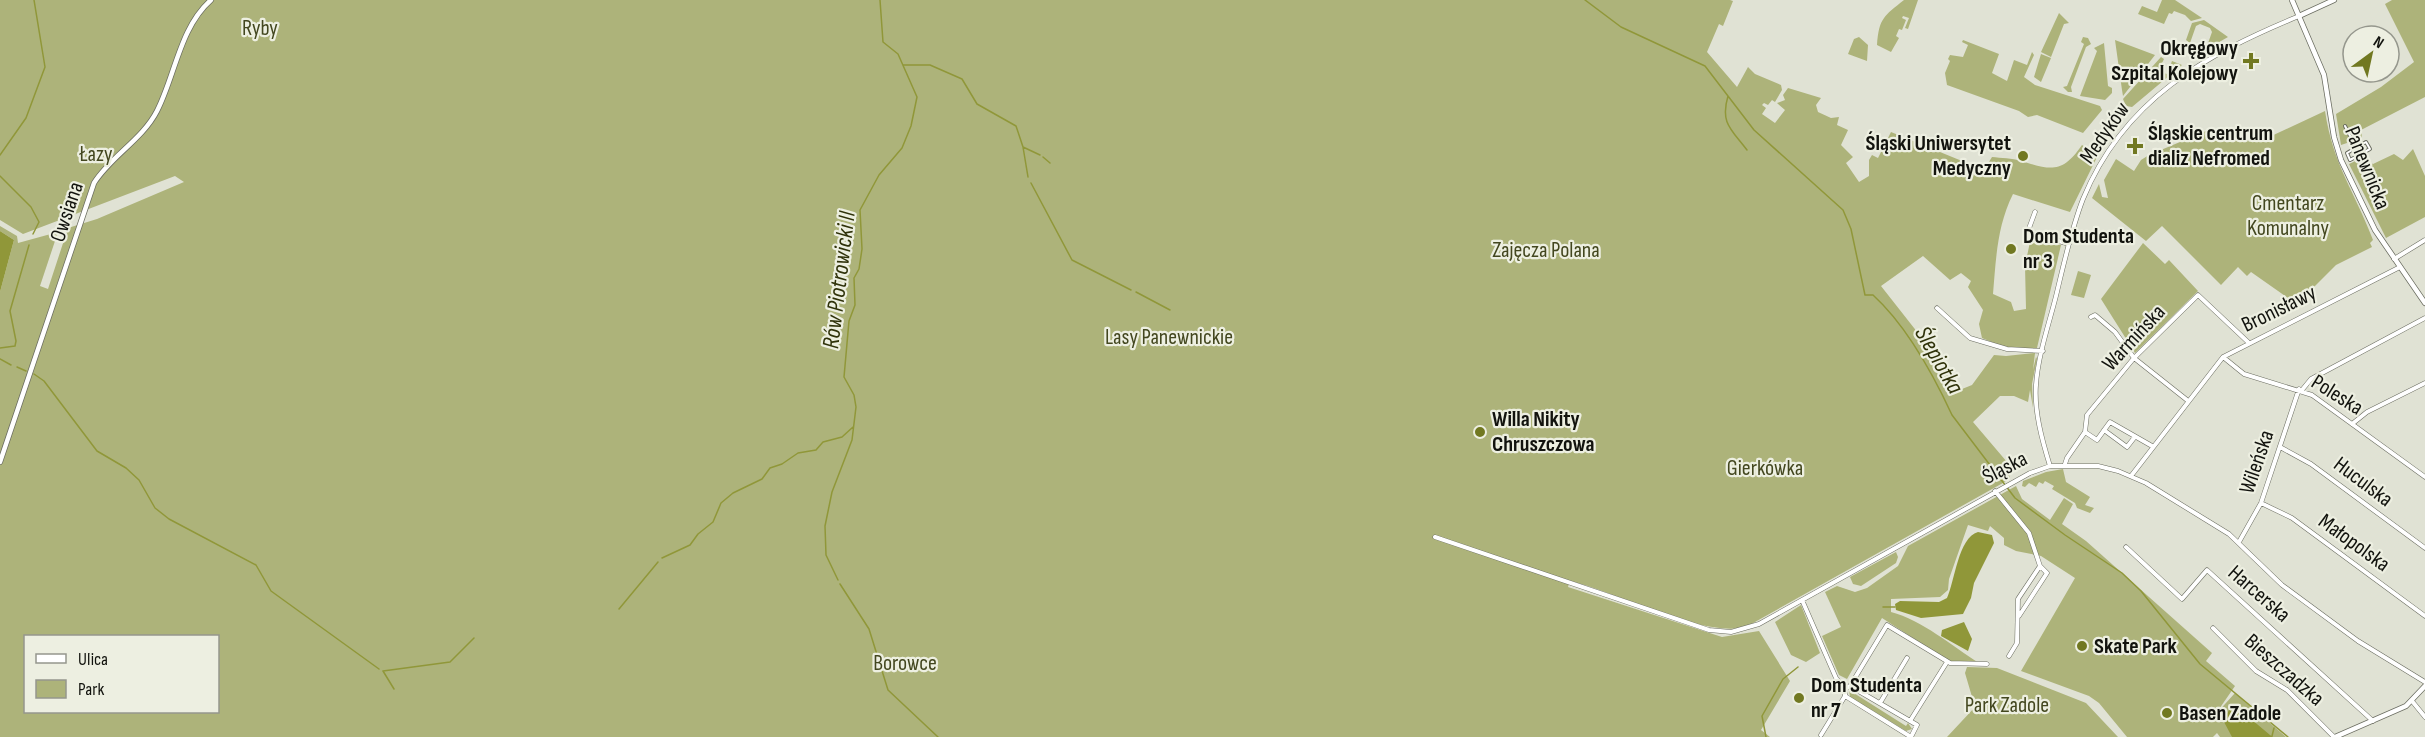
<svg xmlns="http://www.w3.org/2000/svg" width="2425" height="737" font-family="'Sofia Sans Condensed',sans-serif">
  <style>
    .green { fill: #adb37a; fill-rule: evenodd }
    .water { fill: #909739 }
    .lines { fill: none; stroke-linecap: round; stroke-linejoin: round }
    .stream { stroke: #909739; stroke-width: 1.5 }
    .pedestrian-casing { stroke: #6b6d61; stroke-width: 4 }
    .minor-casing { stroke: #6b6d61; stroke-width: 5 }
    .tertiary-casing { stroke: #6b6d61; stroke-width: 6 }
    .pedestrian { stroke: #fff; stroke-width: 2 }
    .minor { stroke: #fff; stroke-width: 4 }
    .tertiary { stroke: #fff; stroke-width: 4.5 }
    .poi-dot { fill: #717821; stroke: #edefe1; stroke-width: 2 }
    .labels { text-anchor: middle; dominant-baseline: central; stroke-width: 4.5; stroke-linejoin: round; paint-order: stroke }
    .park-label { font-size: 22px; fill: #43471f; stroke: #edefe1 }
    .poi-label { font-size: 22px; font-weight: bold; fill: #12130e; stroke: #edefe1; text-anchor: start }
    .street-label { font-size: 22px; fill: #12130e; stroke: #edefe1 }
    .water-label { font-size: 24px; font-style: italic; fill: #2f320a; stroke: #edefe1 }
  </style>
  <rect width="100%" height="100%" fill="#e0e2d4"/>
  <!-- green -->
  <path class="green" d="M0,0H1730L1733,1L1723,26L1719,24L1707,52L1737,87L1748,67L1755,74L1781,85L1782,90L1775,102L1772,100L1768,105L1764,103L1762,105L1766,108L1762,114L1775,123L1785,110L1777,103L1785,100L1783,95L1788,88L1821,98L1816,105L1818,112L1831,118L1839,117L1837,125L1848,130L1841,145L1853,157L1846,163L1859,182L1869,176V160L1872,155L1878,158L1891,132L1984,170L1992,157C2001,158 2012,158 2021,161C2051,170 2062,174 2082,145L2098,155L2070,212L2013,194C1997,226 1996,259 1993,294L2011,302L2014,311L2026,309L2025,266L2031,237L2061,245L2037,348H2006L1982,338L1979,324L1983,310L1968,287L1971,281L1961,273L1950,280L1923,256L1881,286L1962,389L1972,385L1994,355L2006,356L2035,353L2033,370L2036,357L2037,359L2032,384L2033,408L2030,390L2028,402L2014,396H2000L1973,422L2007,462L2010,479L1746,627C1702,638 1617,592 1570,581L1568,587L1722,637L1759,631L1790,681L1761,730L1770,737H0V292L14,240L0,231V226L17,236L18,243L58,232L40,286L48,289L68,228L97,219L184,182L175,176L23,234L0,220ZM26,636H218V712H26Z
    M1904,0H1918L1908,29L1905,28L1909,18L1903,16L1902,18L1906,20L1902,30L1899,29L1896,36L1899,38L1891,52L1877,45C1879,18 1884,16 1904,0Z
    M2162,0H2175L2202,18L2191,21L2185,15L2174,11L2172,14L2169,13L2164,24L2138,14L2142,6L2157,12Z
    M2392,0H2425V97L2361,130L2362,138L2341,145L2336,114L2381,87L2414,62L2385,4Z
    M2059,13L2069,23L2064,24L2051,57L2041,52Z
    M2204,20L2228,37L2207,49L2202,48L2204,45L2207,46L2212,32L2210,28L2200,24L2196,26L2190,43L2186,40L2192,23Z
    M1859,37L1868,45L1867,61L1848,54L1854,39Z
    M2083,37L2088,38L2091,44L2086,47L2071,87L2072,92H2068L2063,87L2067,86L2084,44L2081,42Z
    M1963,40L1999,54L1992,73L2007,81L2014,60L2027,65L2032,52L2034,55L2024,77L2035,85L2100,106L2102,110L2083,133L2037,115L2028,117L2019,111L1947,85L1945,73L1950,61L1948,59L1950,55L1963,57L1968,45L1962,42Z
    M2115,40L2155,55L2123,96L2122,90Z
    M2104,43L2108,86L2112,88V93L2105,100L2080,96L2097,51L2094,48Z
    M2041,54L2051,58L2041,82L2034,77Z
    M2161,57L2164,59L2158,71L2167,74L2172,61L2182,65L2132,107L2126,106L2123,99Z
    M2325,111C2333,165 2355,192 2373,240L2370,243L2372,247L2336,265L2303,298H2288L2251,272L2247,276L2238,267L2221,285L2162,226L2146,241L2092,198L2099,184L2102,197L2108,198L2104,180L2116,159L2134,171L2141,160L2149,155L2211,129L2215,138L2240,126L2249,142L2265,134L2267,138Z
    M2413,149L2425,176V217L2386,238L2349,164L2362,158L2373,164L2394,154L2403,160Z
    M2143,243L2165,264L2169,260L2198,291L2135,353L2101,299Z
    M2078,271L2091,275L2084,298L2071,295Z
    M2063,469L2066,482L2090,497L2085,505L2094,508L2090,513L2077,508L2075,503L2052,489L2054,486L2045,481L2043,484L2039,482L2036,487L2029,483L2025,487L2022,486L2023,481L2046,472Z
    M2016,486L2022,499L2050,520L2064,498L2073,504L2062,524L2086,541L2212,653L2206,661L2235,686L2215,715L2235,693L2286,737H2220L2217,733L2213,737H2127L2099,703L2089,696L2021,671L2075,578L2041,556L2016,551L2004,545V538L1990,526L1988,531L1968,525L1949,579L1948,590L1940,597L1891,599V612C1922,620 1952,646 1979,663L1950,662L1882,618L1847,679L1839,675L1822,636L1841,627L1825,592L1837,586L1855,592L1867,588L1898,566L1908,546Z
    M1896,552L1898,557L1896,563L1861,586L1853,584L1850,577Z
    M1801,605L1820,653L1806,662L1791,655L1775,622Z
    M1967,667L1997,668L2086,703L2118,737H1947L1975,707L1965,673Z
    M1849,690L1906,726L1908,723L1912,729L1906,731L1850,697Z"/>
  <!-- water -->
  <path class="water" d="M0,231L14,240L0,292Z
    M1978,532L1992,535L1994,543L1974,583L1971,598L1963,614L1921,618L1896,610L1895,604L1900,601L1939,602L1947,598C1955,581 1958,538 1978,532Z
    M1964,622L1972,639L1968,651L1941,636L1942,630Z
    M2233,704L2270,735L2273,737H2232L2223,720Z"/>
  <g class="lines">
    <!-- stream -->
    <path class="stream" d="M1585,0L1621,27L1705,66L1754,130L1843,210L1851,229L1865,295H1873C1907,326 1933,374 1952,415L2015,498L2065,535L2122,573L2141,591L2200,664L2288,737
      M904,65H930L962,79L977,104L1016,126L1023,147L1040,155
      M1728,96C1720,123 1731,129 1747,150
      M1023,147L1028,177
      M0,155L26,118L45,67L34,0
      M1043,157L1050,163
      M0,176L31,207L39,222L33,234
      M1031,183L1072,260L1131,290
      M1136,292L1170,310
      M0,348L15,346L16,341L10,311L29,245
      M0,359L11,365
      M17,367L26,371
      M34,374L44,381L97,451L126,468L139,480L155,508L169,519L256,565L271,591L379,669
      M662,558L690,545L698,534L713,522L721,503L733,493L762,479L770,468L782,464L798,453L816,450L823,442L842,437L853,427
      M838,580L826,555L825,526L832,492L852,440L856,407L854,395L844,377L849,321L855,305L854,278L859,269L862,249L860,210L879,175L902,148L911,126L917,97L898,54L883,42L880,0
      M840,584L869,629L888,690L938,737
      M1883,607H1895
      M619,609L658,562
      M394,689L383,671L450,662L474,638
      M2272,736L2274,728
      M1766,737L1762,716L1783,679L1798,667"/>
    <!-- pedestrian casing -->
    <g class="pedestrian-casing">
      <path id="pedestrian" d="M2345,126L2368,171
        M2366,142L2370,149L2350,160L2347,153Z"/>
    </g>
    <!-- minor casing -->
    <g class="minor-casing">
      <path id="minor" d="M2035,212L2028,231L2031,233L2069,244
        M2394,259L2425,240
        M1937,308L1970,338L2007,349L2043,351
        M2091,317L2095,315L2115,332L2134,358L2187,400
        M2223,357L2244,374L2312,395L2425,477
        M2302,390L2311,379L2425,318
        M2352,424L2367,412L2425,383
        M2104,430L2127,447L2134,438
        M2085,432L2097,440L2110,422L2152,446
        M2280,447L2311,464L2425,548
        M2065,464L2067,458L2085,432L2087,415L2134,358L2198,295L2249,343
        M2050,466C2042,440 2034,411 2036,385C2038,355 2049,324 2056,296C2064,263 2071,230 2083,199C2124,99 2205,55 2299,16
        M2131,476L2223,357L2400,267
        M1995,491L2029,533L2040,566L2018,599L2017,643L2009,656
        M2261,503L2292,518L2425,616
        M1435,537L1709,630L1731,632L1759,624L2030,473L2050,466H2098L2118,471L2146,483L2229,534L2282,585L2358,641L2425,682
        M2239,542L2261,503L2299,389
        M2126,547L2182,599L2207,570L2373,721
        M1802,600L1836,678L1845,689V696L1821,735
        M2019,616L2047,573L2040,566
        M2213,628L2256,671L2287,690L2334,737
        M1850,686L1917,725L1911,737
        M1845,689L1850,686L1887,625L1950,663L1987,664
        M1845,696L1911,737
        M2412,701L2425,717
        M1880,703L1907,658
        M1910,721L1947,662"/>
    </g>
    <!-- tertiary casing -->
    <g class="tertiary-casing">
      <path id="tertiary" d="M2292,0L2324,75L2334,137L2341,160L2375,230L2425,303
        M2299,16L2334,0
        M0,462L94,183C111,156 142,140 157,111C175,76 180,27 211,0
        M2335,737L2406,706L2425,686"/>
    </g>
    <!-- pedestrian -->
    <use href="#pedestrian" class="pedestrian"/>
    <!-- minor -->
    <use href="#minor" class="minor"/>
    <!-- tertiary -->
    <use href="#tertiary" class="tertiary"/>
  </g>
  <!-- markers -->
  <g class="poi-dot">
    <path d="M2248 52h6v6h6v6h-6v6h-6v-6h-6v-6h6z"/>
    <path d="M2132 137h6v6h6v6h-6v6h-6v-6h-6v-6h6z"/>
    <circle cx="2023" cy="156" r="6"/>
    <circle cx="2011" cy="249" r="6"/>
    <circle cx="1480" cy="432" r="6"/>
    <circle cx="2082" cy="646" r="6"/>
    <circle cx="1799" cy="698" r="6"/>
    <circle cx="2167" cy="713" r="6"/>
  </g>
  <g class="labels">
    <!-- park labels -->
    <g class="park-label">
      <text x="260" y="28">Ryby</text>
      <text x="96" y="154">Łazy</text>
      <text x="2288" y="203">Cmentarz<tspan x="2288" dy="25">Komunalny</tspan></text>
      <text x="1546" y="250">Zajęcza Polana</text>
      <text x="1169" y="337">Lasy Panewnickie</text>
      <text x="1765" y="468">Gierkówka</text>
      <text x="905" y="663">Borowce</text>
      <text x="2007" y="705">Park Zadole</text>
    </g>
    <!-- poi labels -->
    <g class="poi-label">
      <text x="2238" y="48" text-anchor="end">Okręgowy<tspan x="2238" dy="25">Szpital Kolejowy</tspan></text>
      <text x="2148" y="133">Śląskie centrum<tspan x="2148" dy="25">dializ Nefromed</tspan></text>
      <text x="2011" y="143" text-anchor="end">Śląski Uniwersytet<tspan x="2011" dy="25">Medyczny</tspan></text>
      <text x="2023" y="236">Dom Studenta<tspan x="2023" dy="25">nr 3</tspan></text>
      <text x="1492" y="419">Willa Nikity<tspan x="1492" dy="25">Chruszczowa</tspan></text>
      <text x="2094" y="646">Skate Park</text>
      <text x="1811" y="685">Dom Studenta<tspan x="1811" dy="25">nr 7</tspan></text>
      <text x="2179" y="713">Basen Zadole</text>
    </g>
    <!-- street labels -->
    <g class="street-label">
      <text transform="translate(2105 133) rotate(-55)">Medyków</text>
      <text transform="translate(2367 168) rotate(68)">Panewnicka</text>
      <text transform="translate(67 212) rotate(-71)">Owsiana</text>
      <text transform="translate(2279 309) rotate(-26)">Bronisławy</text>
      <text transform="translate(2134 338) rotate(-47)">Warmińska</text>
      <text transform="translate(2337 395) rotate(32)">Poleska</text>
      <text transform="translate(2257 462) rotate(-71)">Wileńska</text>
      <text transform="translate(2005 468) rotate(-27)">Śląska</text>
      <text transform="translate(2363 482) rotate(37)">Huculska</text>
      <text transform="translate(2354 543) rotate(36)">Małopolska</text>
      <text transform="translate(2259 594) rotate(41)">Harcerska</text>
      <text transform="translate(2284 670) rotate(41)">Bieszczadzka</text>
    </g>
    <!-- water labels -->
    <g class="water-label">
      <text transform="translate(839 280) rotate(-83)">Rów Piotrowicki II</text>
      <text transform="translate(1939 360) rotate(60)">Ślepiotka</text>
    </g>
  </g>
  <!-- legend -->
  <rect x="24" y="635" width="195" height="78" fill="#edefe1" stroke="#95978d" stroke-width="1.5"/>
  <rect x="36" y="654" width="30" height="9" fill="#ffffff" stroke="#95978d" stroke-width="1.5"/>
  <text x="78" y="665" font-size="18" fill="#12130e">Ulica</text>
  <rect x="36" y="680" width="30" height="18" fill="#adb37a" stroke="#95978d" stroke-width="1.5"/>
  <text x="78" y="695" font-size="18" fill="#12130e">Park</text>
  <!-- north arrow -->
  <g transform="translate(2371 54) rotate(33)"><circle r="28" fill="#edefe1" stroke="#95978d" stroke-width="1.5"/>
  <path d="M0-4.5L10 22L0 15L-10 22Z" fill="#717821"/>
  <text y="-9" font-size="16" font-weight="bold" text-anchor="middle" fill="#12130e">N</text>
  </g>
</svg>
